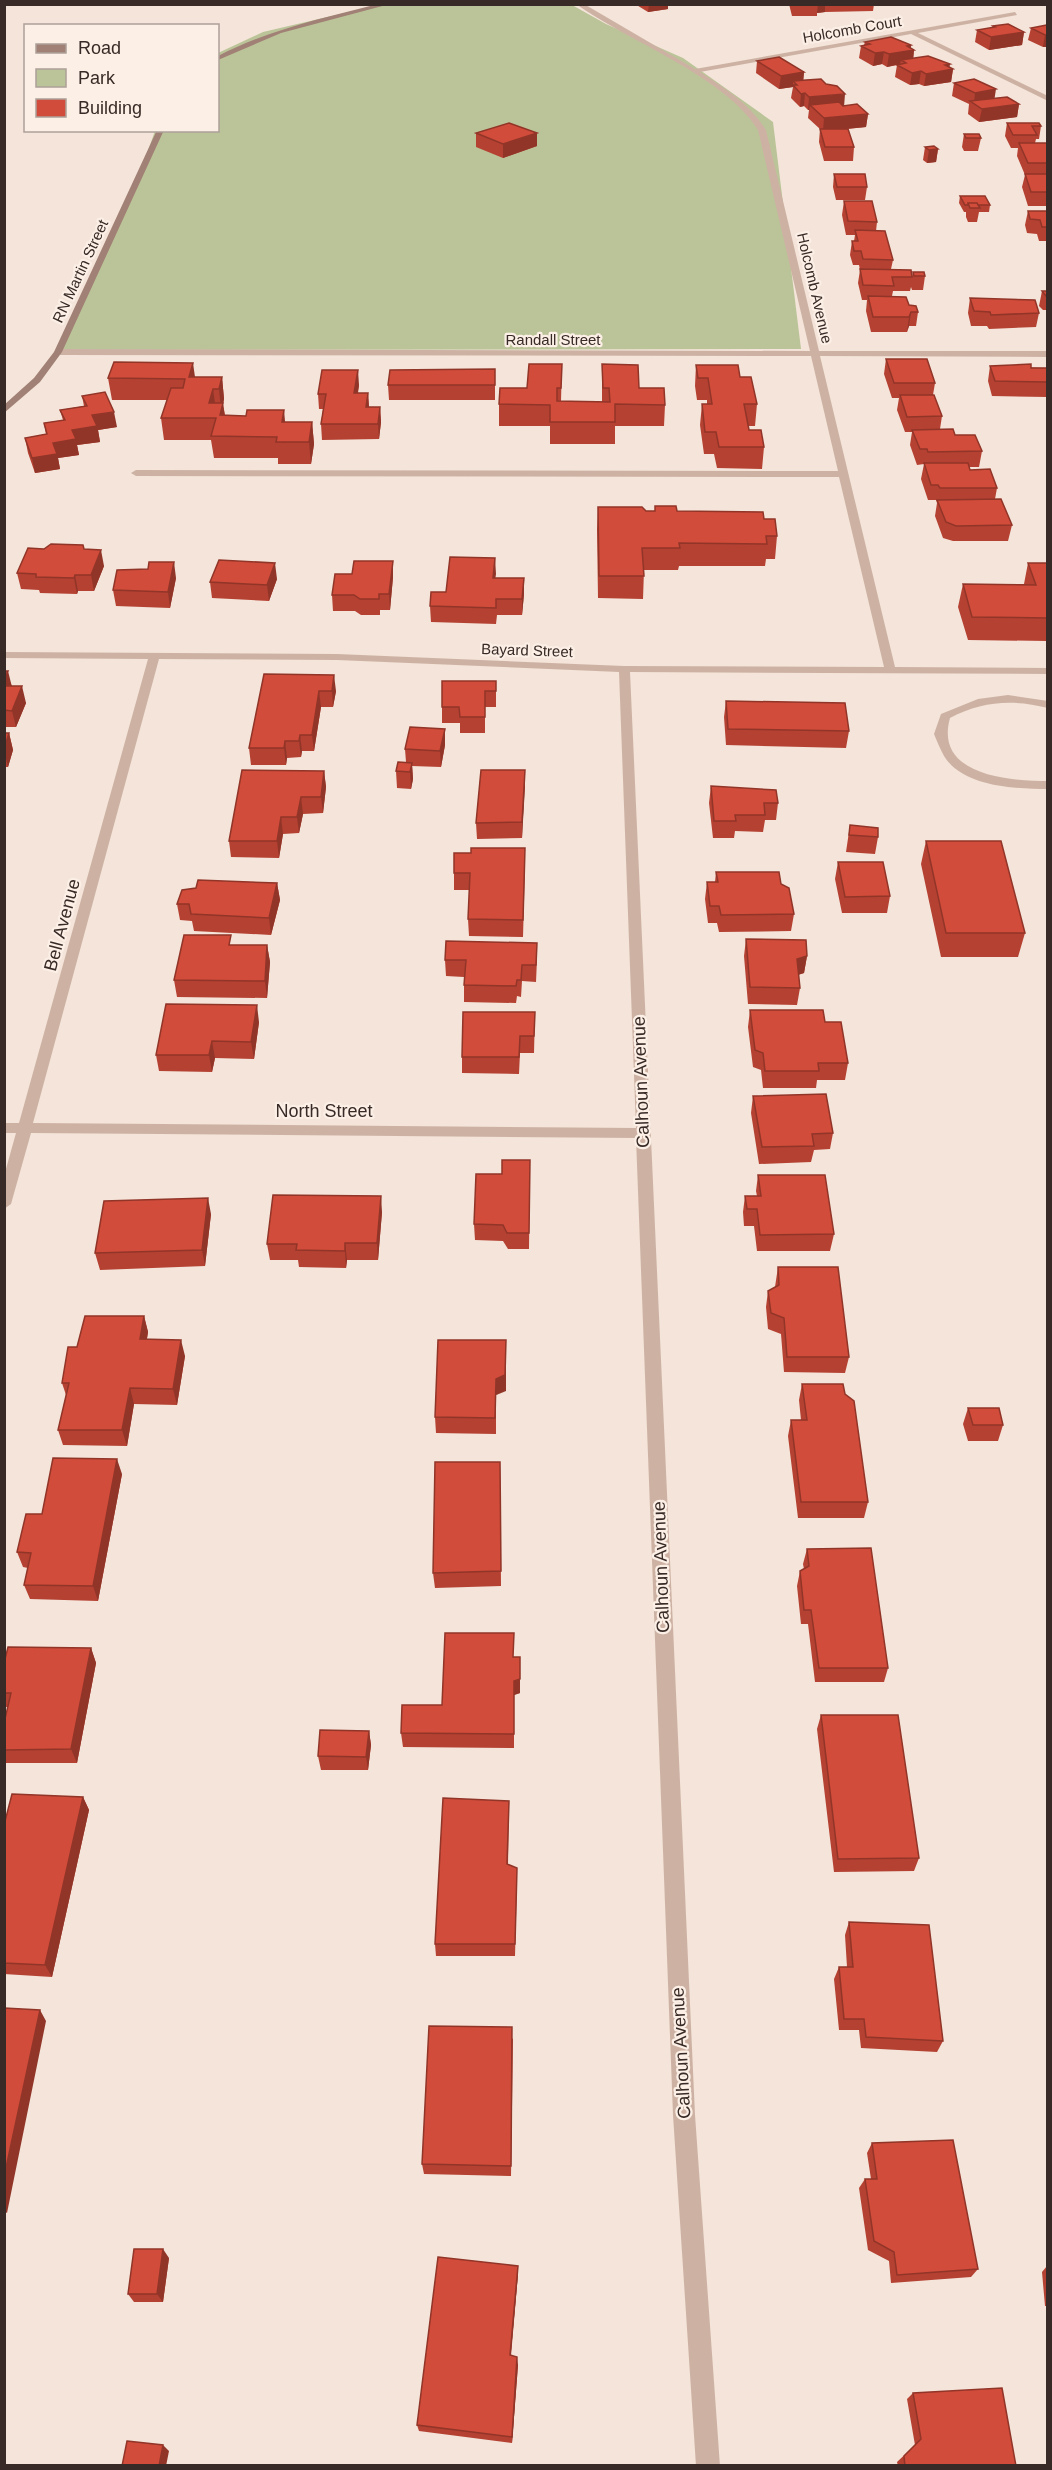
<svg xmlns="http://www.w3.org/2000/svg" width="1052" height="2470" font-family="Helvetica,sans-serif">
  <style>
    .green { fill: #bbc498 }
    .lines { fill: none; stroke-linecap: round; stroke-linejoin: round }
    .street { fill: #cdb2a4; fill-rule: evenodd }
    .secondary { fill: #a18075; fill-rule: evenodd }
    .wall { fill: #b44132 }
    .shaded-wall { fill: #923529 }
    .building { fill: #d14c3a; stroke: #923529; stroke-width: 1.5 }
    .labels { text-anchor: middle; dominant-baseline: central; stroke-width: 4.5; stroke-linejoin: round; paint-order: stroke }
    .far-street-label { font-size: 15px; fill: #382a26; stroke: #fbefe6 }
    .street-label { font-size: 18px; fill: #382a26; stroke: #fbefe6 }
  </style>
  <rect width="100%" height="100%" fill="#f4e4d9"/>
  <!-- green -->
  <path class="green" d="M379,5H572L606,24L683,58L773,122L801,349L57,350L129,203L155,131L218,130V53L263,32Z"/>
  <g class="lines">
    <!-- street -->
    <path class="street" d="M576,4H584L695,69L1015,12L1017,15L918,33L1048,96V101L911,34L700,72C726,89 749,103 766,130L819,351H1048V357L820,356L895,667L1048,668V674L630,672L695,2115L720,2466H696L673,2115L636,1138L31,1133L11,1204L4,1209V1176L16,1133H4V1123H19L148,659L4,658V652L337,654L624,666L884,667L839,477L136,476L131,473L136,470L838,471L811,356L58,355L54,352L58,349L810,351L758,130C725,76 629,42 576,4ZM159,659L337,660L619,672L636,1128L33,1123Z
      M1008,695L1048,701V708C1013,699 982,701 950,718C934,775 1008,781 1048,781V789C1016,789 963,787 944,756C940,749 937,741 934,734L941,714L978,699Z"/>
    <!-- secondary -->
    <path class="secondary" d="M378,4H390L281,33L218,60V56C268,30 323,18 378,4Z
      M157,130H164L62,352L40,382L4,413V405L34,378L54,352Z"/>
  </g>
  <!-- wall -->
  <path class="wall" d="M635,4H668V9L648,12Z
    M789,4H874L873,11L825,12L817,13V16H792Z
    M1047,25V47H1043L1028,40L1031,28Z
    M993,26L1024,32L1022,45L989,50L975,42L977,30L992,28Z
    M865,42L911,45V48L914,50L913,58L949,67L953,69L951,82L924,86L919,84L910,85L895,77L897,65L887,67L882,64L873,66L859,58L861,46L864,45Z
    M757,61L804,72L803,80L844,106L868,114L866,127L847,129L854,147L853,161H824L819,142L820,129L808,118L809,110H808L804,106L800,107L791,98L793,87L779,89L756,73Z
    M954,83L994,98L1019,104L1017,117L979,122L968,114L969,104L952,96Z
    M1007,123L1041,126L1039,139H1036L1035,143L1047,144V206H1028L1022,187L1025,175L1017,156L1018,148H1011L1005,136Z
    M476,133L537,146L503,158L476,147Z
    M964,134L981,138L978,151H964L962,147Z
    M925,147L938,149L936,162L927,163L923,160Z
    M834,174L867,187L865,200H836L833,187Z
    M960,196L990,205L989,212H979L977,222H968L966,217V212H964L959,203Z
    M844,201L877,222L876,231L893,260L891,269L912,276L913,272L925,276L923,290H912L911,287L910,291H893L892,296L918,312L916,326H909L907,332H871L866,311L867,300H862L858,283L860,270L859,265H853L850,255L852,241H854L855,235H846L842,215Z
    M1028,211H1047V241H1039L1037,234L1027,233L1025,225Z
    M1042,291H1047V310H1043L1039,306Z
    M970,298L1039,313L1036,327L989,329L987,326H971L968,313Z
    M886,359L935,383L933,395L942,416L940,429L955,435L982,451L979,467H969L970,470L997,488L995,499L1012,525L1008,541H953L943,538L935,516L937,503L936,500H928L921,479L924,464L917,465L910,445L912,432H905L897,410L899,398H892L884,374Z
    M562,364L561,401L602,402V364L665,405L664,426H615V444H550V426H499V404L527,388Z
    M696,365L740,377L757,404L755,426H748L749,430L764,447L762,469L717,468L714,454H704L700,425L702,404H707V400H697L695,386Z
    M990,366L1047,368V397L992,396L988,381Z
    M495,369V400H389L388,385Z
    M195,377H222L224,399L223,404L225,415L285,422H312L314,444L311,464H278V458H214L211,440H164L161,418L167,400H112L108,378Z
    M359,385L358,393H368L369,407H380L381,422L379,439L322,440L321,424L323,409H319L318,394Z
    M82,396L117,427L98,430L100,442L77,445L79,455L58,458L60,469L35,473L28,453L25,438L46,434L44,423L63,420L60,410L84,406Z
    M598,507L646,511H677L764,519L777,536L775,559H766L765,566H679L678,570H644L643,599L598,598L597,529Z
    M84,549L104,566L94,591H78L77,594L40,593L39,590L21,589L17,573Z
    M495,558V578H524V594L522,615H497L496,624L431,622L430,606L446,592Z
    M393,561V577L390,610H380V615H361L355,611H333L332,595L352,574Z
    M1028,563H1047V641L968,640L958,607L963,584H1024Z
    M176,578L170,608L116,606L113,590Z
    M277,579L269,601L212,598L210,582Z
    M4,671L12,686L26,703L16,727H4Z
    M264,674L336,691L333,707H321L314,751H302L301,757L287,758L286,765H251L249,748Z
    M496,681V707H485V733H460V723H442V707Z
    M726,701L849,731L846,748L726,745L724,717Z
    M445,729V745L441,767L412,766L413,779L411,789L397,788L396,771L406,762L405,749Z
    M4,733H9L13,750L8,767H4Z
    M525,770L522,838L477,839L476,823Z
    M324,771L326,787L323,813L303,814L299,833L283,834L279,858L231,857L229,841Z
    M711,786L778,803L776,820H765L763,832L735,831L734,838H713L709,803Z
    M850,825L878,837L875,854L846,852Z
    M926,841L1025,933L1018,957H941L921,864Z
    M471,853L525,865L523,937L469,936L468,919L470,890H454V873Z
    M838,862L890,896L887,913H842L835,879Z
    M716,872L781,884L794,914L791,931L719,932L717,923H708L705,899L707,882H715Z
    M277,883L280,900L271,935L194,931L192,921L180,920L177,904Z
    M746,939L807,956L804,973L798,975L800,988L797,1005L748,1004L744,956Z
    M232,945H267L270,962L267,998L177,997L174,980Z
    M537,959L536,982L522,981L521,997L517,996L516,1003L464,1002V977L446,976L445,960Z
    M750,1010L825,1022L848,1063L845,1080H817L816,1088H763L761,1070L753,1067L748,1027Z
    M535,1012L534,1053H520L519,1074L462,1073V1057Z
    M259,1022L254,1059L215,1058L212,1072L159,1071L156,1055Z
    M753,1096L833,1133L830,1149L814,1150L811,1162L759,1164L751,1113Z
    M530,1160L529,1249H508L503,1241L475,1240L474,1224L502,1174Z
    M758,1175L834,1234L830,1251H757L754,1226H744L743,1212L745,1196H757L756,1191Z
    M382,1212L378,1260H347L346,1268L299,1267L298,1260H270L267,1244Z
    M211,1214L205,1266L100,1270L95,1253Z
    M778,1267L849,1357L845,1373L784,1372L781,1334L768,1329L766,1307L768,1291L775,1287Z
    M144,1316L148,1332L147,1339L185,1356L177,1405L134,1404L127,1446L63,1445L58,1430L66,1395L62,1383L77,1347Z
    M802,1384L845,1394L868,1502L864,1518H798L788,1436L791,1420H801L799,1400Z
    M506,1391L496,1395V1434L436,1433L435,1417Z
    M968,1408L1003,1425L998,1441H968L963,1424Z
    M500,1462L501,1586L435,1588L433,1573Z
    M122,1474L98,1601L30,1599L24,1585L28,1568L23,1567L17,1552L42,1514Z
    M807,1549L888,1668L884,1682H815L808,1624H801L797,1586L800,1571L804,1569L803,1564Z
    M91,1648L96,1663L77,1763H5L4,1761V1723L8,1707H4V1663Z
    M514,1657L520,1693L514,1695V1748L403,1747L401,1733Z
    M821,1715L919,1858L914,1871L834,1872L817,1729Z
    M369,1731L371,1745L368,1770H321L318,1756Z
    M83,1797L89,1810L52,1977L4,1974V1825Z
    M509,1801L508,1864L517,1881L515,1956H436L435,1944Z
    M849,1922L943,2041L937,2052L861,2048L859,2030H839L834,1979L839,1967H847L845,1935Z
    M513,2038L511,2176L424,2174L422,2164Z
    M872,2143L978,2269L971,2277L891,2283L889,2261L868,2250L859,2188L865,2179H871L867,2153Z
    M169,2258L163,2302H134L128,2294Z
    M1047,2266V2306H1045L1042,2272Z
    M518,2274L511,2356L518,2365L512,2443L419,2431L417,2425Z
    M913,2393L1016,2466H898L897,2462L915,2445L907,2399Z"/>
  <!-- shaded-wall -->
  <path class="shaded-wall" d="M649,4H668V9L648,12Z
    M818,4H825V12L817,13Z
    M1024,32L1022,45L989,50L991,37Z
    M1045,35H1047V47H1043Z
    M911,45L910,50H914L913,62L901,60L900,64L887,67L889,54L907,46Z
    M884,52L882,64L873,66L875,53Z
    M950,64L949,70L953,69L951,82L924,86L926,74L945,65Z
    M921,71L919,84L910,85L912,73Z
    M804,72L803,85H797L793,81V87L779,89L781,76Z
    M996,89L994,102L974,104L975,93Z
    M805,93L804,106L800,107L801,94Z
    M845,94L844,107L810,105L809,110H808L809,97Z
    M1019,104L1017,117L979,122L982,109Z
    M868,114L866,127L823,131L824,118Z
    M537,133V146L503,158V144Z
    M938,149L936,162L927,163L929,150Z
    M911,312L909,326L907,332L909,317Z
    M193,363L196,384L189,377Z
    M358,370L359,385L355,408L354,393Z
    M222,377L224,399L223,404L226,424L223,437L220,415L221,410L219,389Z
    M213,389L216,410L209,403Z
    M368,393L369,408L366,407Z
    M380,407L381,422L379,439L378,424Z
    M284,410L286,432L284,444L282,422Z
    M114,412L117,427L98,430L100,442L77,445L79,455L58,458L60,469L35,473L32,458L72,430L92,415Z
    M312,422L314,444L311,464L309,442Z
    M101,550L104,566L94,591L91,575Z
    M495,558L496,574L493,594V578Z
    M393,561V577L390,610L389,594Z
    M174,562L176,578L170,608L168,592Z
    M275,563L277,579L269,601L267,585Z
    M75,575L78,591L77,594L74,578Z
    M524,578V594L522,615V599Z
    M8,671L12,687L4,699V679Z
    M334,675L336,691L333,707L332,691Z
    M22,686L26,703L16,727L12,711Z
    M319,691L321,707L314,751L312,735Z
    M445,729V745L441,767L440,751Z
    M9,733L13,750L8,767L4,750Z
    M300,735L302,751L301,757L299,741Z
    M285,741L287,758L286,765L284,748Z
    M412,763L413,779L411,789L410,772Z
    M525,770V787L522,838V822Z
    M324,771L326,787L323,813L321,797Z
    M301,797L303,814L299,833L297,817Z
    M281,817L283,834L279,858L277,841Z
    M277,883L280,900L271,935L269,918Z
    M267,945L270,962L267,998L265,981Z
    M807,956L804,973L794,976L797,959Z
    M257,1005L259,1022L254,1059L251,1042Z
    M212,1041L215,1058L212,1072L209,1055Z
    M381,1196L382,1212L378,1260L377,1243Z
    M208,1198L211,1214L205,1266L202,1250Z
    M345,1243L347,1260L346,1268L345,1251Z
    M144,1316L148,1332L144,1355L140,1339Z
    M181,1340L185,1356L177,1405L173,1389Z
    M506,1340V1391L496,1395V1434V1379Z
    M130,1388L134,1404L127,1446L122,1430Z
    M117,1459L122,1474L98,1601L93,1586Z
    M91,1648L96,1663L77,1763L71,1749Z
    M520,1657V1693L514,1695V1748V1681Z
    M369,1731L371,1745L368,1770L366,1757Z
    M83,1797L89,1810L52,1977L45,1965Z
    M40,2010L46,2021L7,2213L4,2211V2177Z
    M163,2249L169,2258L163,2302L157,2294Z
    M518,2266V2274L510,2362V2355Z
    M517,2357L518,2365L512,2443V2437Z
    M163,2445L169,2451L166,2466H159Z"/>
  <!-- building -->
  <path class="building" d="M1008,24L1024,32L991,37L977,30L995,27L993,26Z
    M1047,25V35H1045L1031,28Z
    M891,37L911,45L907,46L914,50L889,54L884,52L875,53L861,46L870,44L865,42Z
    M928,56L950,64L945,65L953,69L926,74L921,71L912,73L897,65L906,63L901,60Z
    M779,57L804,72L781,76L757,61Z
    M821,79L826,84L837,86L845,94L809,97L805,93L801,94L793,85H797L793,81Z
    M974,79L996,89L975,93L954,83Z
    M1007,97L1019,104L982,109L970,101Z
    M839,102L843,106L857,104L868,114L824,118L810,105Z
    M509,123L537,133L503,144L476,133Z
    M1007,123H1039L1041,126H1032L1037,135H1013Z
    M820,129H848L854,147H825Z
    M964,134H979L981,138H966Z
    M1019,143H1047V163H1028Z
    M934,146L938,149L929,150L925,147Z
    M834,174H865L867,187H837Z
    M1025,174H1047V192H1031Z
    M960,196H985L990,205H978L977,203H968V205H965Z
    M844,201H872L877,222L848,221Z
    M968,203H977L980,208H970Z
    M1028,211H1047V227H1042L1040,220L1030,219Z
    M855,230L885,231L893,260L863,259L861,251H854L852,241H858Z
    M860,269L911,270L912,277H892L894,286L863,285Z
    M913,272H924L925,276H914Z
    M1042,291H1047V296H1046Z
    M868,296L906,297L909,305L916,306L918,312H911L909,317H873Z
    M970,298L1035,300L1039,313L991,315L990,312L974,311Z
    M886,359H927L935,383H894Z
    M114,362L193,363L189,377H222L219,389H213L209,403H223L220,415L246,416L247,410H284L282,422H312L309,442H276L277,437L211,436L216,418H161L171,388H183L185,379L108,378Z
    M529,364H562L561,388H557V401L610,402L609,388H603L602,364L638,365L639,388H664L665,405L615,404V422H550V405L499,404L500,388H527Z
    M1031,364V368H1047V382L995,381L990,366Z
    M696,365H738L740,377H751L757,404H744L749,430H761L764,447H719L716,432H705L702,404H712L708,378H698Z
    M495,369V385H388L390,370Z
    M322,370H358L354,393H368L366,407H380L378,424H321L326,394H318Z
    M105,392L114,412L92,415L97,426L72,430L76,439L53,443L57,454L32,458L25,438L47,434L44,423L65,420L60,410L87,406L82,396Z
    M900,395H934L942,416L907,417Z
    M953,429L955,435H975L982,451L928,452L927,449H920L912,430Z
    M924,463H968L970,470L990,469L997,488H940L938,485H931Z
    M1001,499L1012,525L956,526L946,522L937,500Z
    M655,506H676L677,511L763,512L764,519H775L777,536H766L767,544L679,543L680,548H642L644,576H599L598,507H642L646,511H655Z
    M51,544L83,545L84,549L101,550L91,575H75L74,578L36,577V574L17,573L28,548L44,549Z
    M450,557L495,558L493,578H524L522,599H496V608L430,606L431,592H446Z
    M219,560L275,563L267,585L210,582Z
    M354,561H393L389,594H379V599H360L354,595H332L335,574H352Z
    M149,562H174L168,592L113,590L117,570L148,569Z
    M1028,563H1047V618L972,617L963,584L1036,585Z
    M4,671H8L4,679Z
    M264,674L334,675L332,691H319L312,735H300L299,741H285L284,748H249Z
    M442,681H496V691H485V717H460L459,707H442Z
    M4,686H22L12,711L4,710Z
    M726,701L845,703L849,731L728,729Z
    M410,727L445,729L440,751L405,749Z
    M4,733H9L4,750Z
    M398,762L412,763L410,772L396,771Z
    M242,770L324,771L321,797H301L297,817H281L277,841H229Z
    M481,770H525L522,822L476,823Z
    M711,786L776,790L778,803H764L765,815H735L736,821H714Z
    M850,825L878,828V837L849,835Z
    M926,841H1001L1025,933H946Z
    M471,848H525L523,920L468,919L470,873H454V853H471Z
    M838,862H883L890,896L845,897Z
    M716,872H779L781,884L789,888L794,914L721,915L719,906H710L707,882H718Z
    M198,880L277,883L269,918L191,914L189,904H177L182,890L196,888Z
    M184,935H231L229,945H267L265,981L174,980Z
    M746,939L806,940L807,956L797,959L800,988L750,987Z
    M446,941L537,943L536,965H522L521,980H517L516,986L464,985L466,960H445Z
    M166,1004L257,1005L251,1042L212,1041L209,1055H156Z
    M750,1010H823L825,1022H841L848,1063H818L819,1071H765L763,1053L755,1050Z
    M463,1012H535L534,1036H520L519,1057H462Z
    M826,1094L833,1133L812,1134L814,1146L762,1147L753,1096Z
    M502,1160H530L529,1233H507L503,1225L474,1224L476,1174H502Z
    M758,1175H825L834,1234L760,1235L757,1209H747L745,1196H761Z
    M273,1195L381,1196L377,1243H345V1251L296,1250L297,1244H267Z
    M208,1198L202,1250L95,1253L104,1201Z
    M778,1267H838L849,1357H787L784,1318L771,1313L768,1291L779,1285Z
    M85,1316H144L140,1339L181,1340L173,1389L130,1388L122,1430H58L69,1383H62L68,1347H77Z
    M438,1340H506L505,1375L496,1379L495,1418L435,1417Z
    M802,1384H843L845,1394L854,1401L868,1502H801L791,1420H807Z
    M968,1408H999L1003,1425H973Z
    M53,1458L117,1459L93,1586L24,1585L31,1553L17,1552L26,1514H42Z
    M435,1462H500L501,1571L433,1573Z
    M871,1548L888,1668H819L811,1610H804L800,1571L809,1566L807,1549Z
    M445,1633H514L513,1657H520V1679L514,1681V1734L401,1733L402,1705H442Z
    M8,1647L91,1648L71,1749L4,1750V1723L11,1693H4V1663Z
    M821,1715H898L919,1858L838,1859Z
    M320,1730L369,1731L366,1757L318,1756Z
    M12,1794L83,1797L45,1965L4,1963V1825Z
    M443,1798L509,1801L507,1864L517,1868L515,1944H435Z
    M849,1922L929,1925L943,2041L866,2037L864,2019H844L839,1967H853Z
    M4,2008L40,2010L4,2177Z
    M429,2026L512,2027L511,2166L422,2164Z
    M953,2140L978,2269L897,2275L894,2252L874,2241L865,2179H877L872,2143Z
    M134,2249H163L157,2294H128Z
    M438,2257L518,2266L510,2355L517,2357L512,2437L417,2425Z
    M1002,2388L1016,2466H905L904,2456L921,2439L913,2393Z
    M127,2441L163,2445L159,2466H122Z"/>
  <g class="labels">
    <!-- far-street labels -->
    <g class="far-street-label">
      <text transform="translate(852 29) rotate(-10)">Holcomb Court</text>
      <text transform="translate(80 271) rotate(-65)">RN Martin Street</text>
      <text transform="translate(815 288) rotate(77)">Holcomb Avenue</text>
      <text x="553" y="339">Randall Street</text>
      <text transform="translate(527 650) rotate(2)">Bayard Street</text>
    </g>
    <!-- street labels -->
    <g class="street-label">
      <text transform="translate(62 925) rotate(-75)">Bell Avenue</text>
      <text transform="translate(641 1082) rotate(-92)">Calhoun Avenue</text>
      <text x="324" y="1111">North Street</text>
      <text transform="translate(661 1567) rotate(-92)">Calhoun Avenue</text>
      <text transform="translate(681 2053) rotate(-93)">Calhoun Avenue</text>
    </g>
  </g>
  <!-- border -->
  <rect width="1052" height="2470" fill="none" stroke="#382a26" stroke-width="12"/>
  <!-- legend -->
  <rect x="24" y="24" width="195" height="108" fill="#fbefe6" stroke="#ada099" stroke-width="1.5"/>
  <rect x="36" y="44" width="30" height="9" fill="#a18075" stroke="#ada099" stroke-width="1.5"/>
  <text x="78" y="54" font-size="18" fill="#382a26">Road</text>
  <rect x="36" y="69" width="30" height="18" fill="#bbc498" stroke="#ada099" stroke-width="1.5"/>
  <text x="78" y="84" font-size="18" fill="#382a26">Park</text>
  <rect x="36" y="99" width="30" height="18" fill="#d14c3a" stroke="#ada099" stroke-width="1.5"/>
  <text x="78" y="114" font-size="18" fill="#382a26">Building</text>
</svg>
